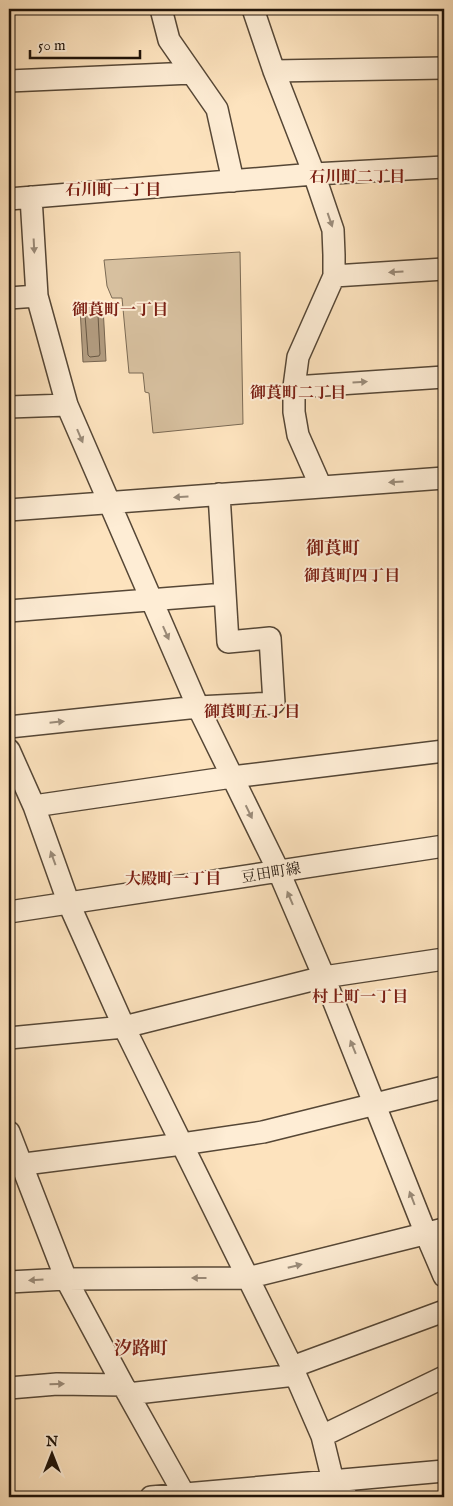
<svg xmlns="http://www.w3.org/2000/svg" width="453" height="1506" font-family="'IM FELL English','Noto Serif JP',serif">
  <style>
    .green { fill: #d7c09f; stroke: #7b6a54 }
    .water { fill: #b29c80; stroke: #776550 }
    .lines { fill: none; stroke-linecap: round; stroke-linejoin: round }
    .shore { stroke: #685844; stroke-width: 1 }
    .minor-casing { stroke: #564736; stroke-width: 24 }
    .minor { stroke: #feedd5; stroke-width: 21 }
    .oneway { fill: #9a8b79 }
    .labels { text-anchor: middle; dominant-baseline: central; stroke-width: 4; stroke-linejoin: round; paint-order: stroke }
    .street-label { font-size: 15px; fill: #1f1309; stroke: #feedd5 }
    .neighbourhood-label { font-size: 16px; font-weight: bold; fill: #7a1f14; stroke: #feedd5 }
    .quarter-label { font-size: 18px; font-weight: bold; fill: #7a1f14; stroke: #feedd5 }
  </style>
  <rect width="100%" height="100%" fill="#fde3be"/>
  <filter id="stains"><feTurbulence type="fractalNoise" baseFrequency=".004" numOctaves="4"/><feColorMatrix values="0 0 0 0 .2 0 0 0 0 .09 0 0 0 0 .02 0 0 0 .5 -.17"/></filter>
  <radialGradient id="worn" r=".72"><stop offset=".6" stop-color="#630" stop-opacity="0"/><stop offset="1" stop-color="#630" stop-opacity=".3"/></radialGradient>
  <!-- green -->
  <path class="green" d="M240,252L243,424L153,433L149,393L145,392L143,373H129L122,298H112L107,286L104,260Z"/>
  <!-- water -->
  <path class="water" d="M103,307L106,361L83,362L80,308Z"/>
  <g class="lines">
    <!-- shore -->
    <path class="shore" d="M96,312L98,315L100,354L99,356L90,357L88,355L85,315L87,313Z"/>
    <!-- minor casing -->
    <g class="minor-casing">
      <path id="minor" d="M161,9L169,40L217,109L233,181
        M253,9L274,71L314,174L333,230L334,255V276L298,357L294,387V412L298,435L321,487
        M274,71L444,68
        M9,81L192,73
        M31,197L37,296L67,405L198,707L279,872L324,977L426,1234L444,1276
        M9,199L314,174L444,167
        M334,276L444,269
        M9,298L37,296
        M294,387L444,377
        M9,407L67,405
        M9,510L444,478
        M9,611L225,594
        M9,727L198,707L274,703L270,638L228,642L219,494
        M9,750L34,806L69,904L124,1027L292,1367L322,1436L333,1481L347,1497
        M34,806L232,777L444,751
        M9,912L444,846
        M9,1038L124,1027L324,977L444,959
        M9,1132L66,1279L123,1385L184,1494V1497
        M9,1166L182,1144L263,1132L444,1087
        M9,1282L66,1279L247,1278L444,1229
        M292,1367L444,1311
        M9,1388L57,1384L123,1385
        M128,1394L295,1375
        M322,1436L444,1377
        M151,1497L444,1471"/>
    </g>
    <!-- minor -->
    <use href="#minor" class="minor"/>
  </g>
  <!-- one-way arrows -->
  <defs><path id="oneway-solid" d="M-6-.8H1V-3.2L6.5 0L1 3.2V.8H-6Z" transform="scale(1.25)"/></defs>
  <g class="oneway">
    <use href="#oneway-solid" transform="translate(330 220) rotate(71)"/>
    <use href="#oneway-solid" transform="translate(34 246) rotate(87)"/>
    <use href="#oneway-solid" transform="translate(396 272) rotate(176)"/>
    <use href="#oneway-solid" transform="translate(360 382) rotate(-4)"/>
    <use href="#oneway-solid" transform="translate(80 436) rotate(67)"/>
    <use href="#oneway-solid" transform="translate(396 482) rotate(176)"/>
    <use href="#oneway-solid" transform="translate(181 497) rotate(176)"/>
    <use href="#oneway-solid" transform="translate(166 633) rotate(66)"/>
    <use href="#oneway-solid" transform="translate(57 722) rotate(-6)"/>
    <use href="#oneway-solid" transform="translate(249 812) rotate(64)"/>
    <use href="#oneway-solid" transform="translate(53 858) rotate(-110)"/>
    <use href="#oneway-solid" transform="translate(290 898) rotate(-113)"/>
    <use href="#oneway-solid" transform="translate(353 1047) rotate(-112)"/>
    <use href="#oneway-solid" transform="translate(412 1198) rotate(-111)"/>
    <use href="#oneway-solid" transform="translate(295 1266) rotate(-14)"/>
    <use href="#oneway-solid" transform="translate(199 1278) rotate(180)"/>
    <use href="#oneway-solid" transform="translate(36 1280) rotate(177)"/>
    <use href="#oneway-solid" transform="translate(57 1384) rotate(-2)"/>
  </g>
  <g class="labels">
    <!-- street labels -->
    <g class="street-label">
      <text transform="translate(271 873) rotate(-9)">豆田町線</text>
    </g>
    <!-- neighbourhood labels -->
    <g class="neighbourhood-label">
      <text x="357" y="178">石川町二丁目</text>
      <text x="113" y="191">石川町一丁目</text>
      <text x="120" y="311">御莨町一丁目</text>
      <text x="298" y="394">御莨町二丁目</text>
      <text x="352" y="577">御莨町四丁目</text>
      <text x="252" y="713">御莨町五丁目</text>
      <text x="173" y="880">大殿町一丁目</text>
      <text x="360" y="998">村上町一丁目</text>
    </g>
    <!-- quarter labels -->
    <g class="quarter-label">
      <text x="333" y="549">御莨町</text>
      <text x="141" y="1349">汐路町</text>
    </g>
  </g>
  <!-- margin -->
  <rect width="453" height="1506" fill="none" stroke="#fde3be" stroke-width="30"/>
  <rect x="10" y="10" width="433" height="1486" fill="none" stroke="#1f1309" stroke-width="2.5"/>
  <rect x="15" y="15" width="423" height="1476" fill="none" stroke="#1f1309"/>
  <!-- north arrow -->
  <g transform="translate(52 1454)" stroke="#feedd5" stroke-width="4" paint-order="stroke">
  <path d="M0-4L9 19L0 12L-9 19Z" fill="#1f1309"/>
  <text y="-8" font-size="14" font-weight="bold" text-anchor="middle" fill="#1f1309">N</text>
  </g>
  <!-- scale -->
  <path d="M30 50v8h110v-8" fill="none" stroke="#1f1309" stroke-width="2.5"/>
  <text x="38" y="50" font-size="15" fill="#1f1309" stroke="#feedd5" stroke-width="4" paint-order="stroke">50 m</text>
  <rect width="100%" height="100%" filter="url(#stains)"/>
  <rect width="100%" height="100%" fill="url(#worn)"/>
</svg>
